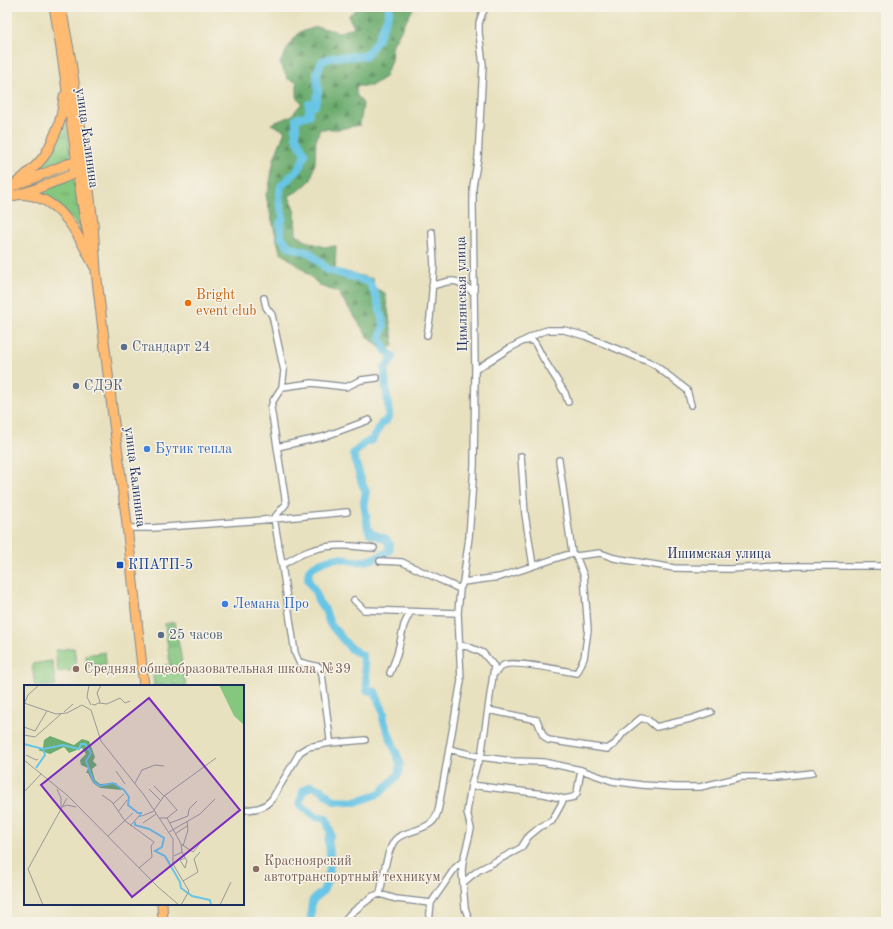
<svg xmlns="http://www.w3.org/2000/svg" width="893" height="929" font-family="'Old Standard TT',serif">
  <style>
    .grass { fill: url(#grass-tufts); stroke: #507b6e }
    .forest { fill: url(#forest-firs); stroke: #446e66 }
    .park { fill: #86c77f; stroke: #507b6e }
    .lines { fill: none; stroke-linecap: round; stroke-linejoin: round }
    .river { stroke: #67c5e5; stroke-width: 8 }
    .minor-casing { stroke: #82888e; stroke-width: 8 }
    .primary-casing { stroke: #82888e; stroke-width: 11 }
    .minor { stroke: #fff; stroke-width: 5.5 }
    .primary { stroke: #ffbb71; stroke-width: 9 }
    .food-dot { fill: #e8710a; stroke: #f7f3e8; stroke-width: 1.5 }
    .service-dot { fill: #5c6f8a; stroke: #f7f3e8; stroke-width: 1.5 }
    .shop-dot { fill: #3f7fe0; stroke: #f7f3e8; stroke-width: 1.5 }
    .transit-dot { fill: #1a4fb4; stroke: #f7f3e8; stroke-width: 1.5 }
    .education-dot { fill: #8d6e63; stroke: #f7f3e8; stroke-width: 1.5 }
    .labels { text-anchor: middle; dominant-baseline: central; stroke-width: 3; stroke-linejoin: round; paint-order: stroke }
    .street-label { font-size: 14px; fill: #1b2f5e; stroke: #f7f3e8 }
    .food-label { font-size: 14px; fill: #c56008; stroke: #f7f3e8; text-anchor: start }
    .service-label { font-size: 14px; fill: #4e5e75; stroke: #f7f3e8; text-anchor: start }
    .shop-label { font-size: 14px; fill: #366cbe; stroke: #f7f3e8; text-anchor: start }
    .transit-label { font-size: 14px; fill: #164399; stroke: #f7f3e8; text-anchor: start }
    .education-label { font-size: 14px; fill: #785e54; stroke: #f7f3e8; text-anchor: start }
    .inset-river { fill: none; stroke: #67c5e5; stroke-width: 2 }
    .inset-road { fill: none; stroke: #969a98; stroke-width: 1 }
    .view { fill: #7b2cbf; fill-opacity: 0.15; stroke: #7b2cbf; stroke-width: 2 }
    .inset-edge { fill: none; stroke: #1b2f5e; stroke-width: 2 }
  </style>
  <defs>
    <pattern id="grass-tufts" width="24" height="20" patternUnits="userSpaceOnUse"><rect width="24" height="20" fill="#86c77f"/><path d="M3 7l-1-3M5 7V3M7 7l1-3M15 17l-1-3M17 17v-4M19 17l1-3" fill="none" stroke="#6da26b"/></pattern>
    <pattern id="forest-firs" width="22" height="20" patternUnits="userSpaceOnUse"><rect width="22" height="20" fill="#6cac6e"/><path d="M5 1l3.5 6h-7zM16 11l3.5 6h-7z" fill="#588c5e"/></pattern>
  </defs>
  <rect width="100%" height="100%" fill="#f7f3e8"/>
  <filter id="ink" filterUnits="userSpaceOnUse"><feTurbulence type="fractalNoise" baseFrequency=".025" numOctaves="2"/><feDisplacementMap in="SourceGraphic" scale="8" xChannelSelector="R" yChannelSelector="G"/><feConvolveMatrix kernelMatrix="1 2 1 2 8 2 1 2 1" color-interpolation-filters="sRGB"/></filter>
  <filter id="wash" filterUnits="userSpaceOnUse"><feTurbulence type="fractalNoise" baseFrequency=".012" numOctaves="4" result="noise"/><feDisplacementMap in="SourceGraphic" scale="16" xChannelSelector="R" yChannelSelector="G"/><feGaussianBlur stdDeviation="0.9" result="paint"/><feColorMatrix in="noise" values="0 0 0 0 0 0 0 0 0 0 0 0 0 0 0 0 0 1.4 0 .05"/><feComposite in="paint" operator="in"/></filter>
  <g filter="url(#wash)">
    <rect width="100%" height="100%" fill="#e8e1bf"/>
    <!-- grass -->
    <path class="grass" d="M65,116L71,157L34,173Z
      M74,178L83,233C75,222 61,204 49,198C45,195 39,194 34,192Z
      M175,622L186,686H154L153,674L155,668L170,664L165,624Z"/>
    <!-- forest -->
    <path class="forest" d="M358,7H414L393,44L391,60L385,77L371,86H356V94L363,104L360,125L339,129H320L316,141L315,163L311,180L301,189L289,196L295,212L296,234L306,241L324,247L336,246L335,269L373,279L374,288L385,293L394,345L384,351L368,337L338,292L320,286L304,270L280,252L267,200L266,194L269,188L274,159L285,131L271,124L291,116L302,103L297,98V82L288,79L280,63L290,44L300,32L317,27L340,32L354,27L348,16L358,8Z"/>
    <!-- park -->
    <path class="park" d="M74,648L77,670L58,672L55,650Z
      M105,652L106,664L87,666L86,655Z
      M52,661L56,686H35L32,664Z"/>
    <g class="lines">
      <!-- river -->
      <path class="river" d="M311,922C311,915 310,907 313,900C316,896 322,894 324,889C330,875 332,856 328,840L331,834L326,819L315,817L300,804L303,791L311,786L322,790L334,801L356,802L380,793L397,776L399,773L400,763L383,719L384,713L379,702L375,692L367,690L366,674L362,655L351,649L330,624L325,610L318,601L316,593L308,580L309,570C317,563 326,559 338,558C343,558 348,560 353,561C365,563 379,558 389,551L390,545L386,539L370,533L368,528L364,502L366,492L363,486L353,454L364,444L372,440L382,423L386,421L389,414L385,378V369L393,357L386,351L380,338L384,325L376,296L369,282L328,270L310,253L290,247L281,237L280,224L283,218L279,199L281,186L299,169L305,154L296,137V119L309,115V104L315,105L318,92L317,73L322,61L334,57L365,56L377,41L389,13V7"/>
    </g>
  </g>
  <g filter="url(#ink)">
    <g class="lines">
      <!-- minor casing -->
      <g class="minor-casing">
        <path id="minor" d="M432,286C454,279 456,278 474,293
          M427,335L430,318L434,266L432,232
          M525,341L531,340L535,343L543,358L565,393L568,402
          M475,370L510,348L541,332L548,330H564L585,336L649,362L656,366L687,390L691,405
          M282,387L312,383L346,387L361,380L377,378
          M277,447L323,437L369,420
          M521,456L525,514L533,566
          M559,460L572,553
          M127,528H152L263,520L347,512
          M380,561L402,562L434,577L460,589
          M282,565C298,555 314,547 334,546C347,545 361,547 374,548
          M463,582L500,577L572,553L576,556L600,553L614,558L674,568L729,569L780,566H886
          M354,600L364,610L458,613
          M460,645L469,647L483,653L494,666L493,675C496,672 500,667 504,665C513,660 565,671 577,673L584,658L588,630L584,576L576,556
          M390,673L397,655L404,625L410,612
          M488,710L537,720L543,735L548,740L567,743L607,749L615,744L623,733L641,718L648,720L656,727L690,719L711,712
          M330,743L365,740
          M449,749L481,757L512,761L543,762L581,770L612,781L642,785L675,787H700L741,777H778L812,773
          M471,785L544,794L564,799
          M243,810C256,809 263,809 272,799L300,752L308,747L330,743V739L322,674L319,667L299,662L295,653L282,565L274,518L286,504L271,408L273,401L282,387L284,371L272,315L266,307L264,298
          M463,861L462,871L465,908L470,922
          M463,883L471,876L479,870L521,848L528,837L540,827L552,821L564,799L574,797L577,793L581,770
          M380,894L396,899L431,903L455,868L463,861L471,829L467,812L471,785L477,764L481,757L493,675
          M343,922L349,915L373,896L380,894C383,879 386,852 395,840C398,837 401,835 405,834C413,831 425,828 431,823C436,819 438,812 439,806L461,681L458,613L460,589L463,582L469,537L474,466L475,370L473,207V186L478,158L483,65L479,33V23L482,14L486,7
          M429,922L431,903"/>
      </g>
      <!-- primary casing -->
      <g class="primary-casing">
        <path id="primary" d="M54,7C63,54 68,102 75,149C79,180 82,212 90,243
          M61,7L70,55L86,164L93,224L96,271L112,408L126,516L144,686
          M17,185L67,164L71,163L77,166L81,165
          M11,187C21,179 33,170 41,160C46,155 49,147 52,141C60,124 62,115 64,96
          M14,195C18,195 23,194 27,195C62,199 80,238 94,266
          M7,198L36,189L71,175L77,166
          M162,904L163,922"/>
      </g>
      <!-- minor -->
      <use href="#minor" class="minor"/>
      <!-- primary -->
      <use href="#primary" class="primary"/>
    </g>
  </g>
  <!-- markers -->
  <circle class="food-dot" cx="188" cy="303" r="4"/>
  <g class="service-dot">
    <circle cx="124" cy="347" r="4"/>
    <circle cx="76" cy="386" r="4"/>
    <circle cx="161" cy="635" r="4"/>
  </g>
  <g class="shop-dot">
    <circle cx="147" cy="449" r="4"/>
    <circle cx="225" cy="604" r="4"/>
  </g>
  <rect class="transit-dot" x="116" y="561" width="8" height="8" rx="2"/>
  <g class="education-dot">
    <circle cx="76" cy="669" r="4"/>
    <circle cx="256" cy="869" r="4"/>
  </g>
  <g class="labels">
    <!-- street labels -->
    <g class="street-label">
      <text transform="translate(87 138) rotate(82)">улица Калинина</text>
      <text transform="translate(462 294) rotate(-91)">Цимлянская улица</text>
      <text transform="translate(135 477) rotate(83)">улица Калинина</text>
      <text x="719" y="554">Ишимская улица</text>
    </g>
    <!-- food labels -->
    <g class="food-label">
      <text x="196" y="295">Bright<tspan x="196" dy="16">event club</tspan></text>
    </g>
    <!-- service labels -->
    <g class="service-label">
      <text x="132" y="347">Стандарт 24</text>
      <text x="84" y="386">СДЭК</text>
      <text x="169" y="635">25 часов</text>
    </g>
    <!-- shop labels -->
    <g class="shop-label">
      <text x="155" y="449">Бутик тепла</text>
      <text x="233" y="604">Лемана Про</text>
    </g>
    <!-- transit labels -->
    <g class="transit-label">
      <text x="128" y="565">КПАТП-5</text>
    </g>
    <!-- education labels -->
    <g class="education-label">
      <text x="84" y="669">Средняя общеобразовательная школа №39</text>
      <text x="264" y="861">Красноярский<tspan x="264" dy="16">автотранспортный техникум</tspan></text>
    </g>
  </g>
  <!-- overview -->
  <g transform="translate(24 685)">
    <rect width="220" height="220" fill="#e8e1bf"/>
    <path d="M26,51L50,60L58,54L65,56L71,72L69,76L73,80L68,84L71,95L76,99L92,98L98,105L76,103L69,98L64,88H62L64,83L57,80L56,75L62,69L58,63L45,68L40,62L26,69L14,65L19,63L20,55Z" fill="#6cac6e"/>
    <path d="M195,0H220V40L210,31Z" fill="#86c77f"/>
    <path class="inset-river" d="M0,59L19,64L39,60L55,64L57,59H61L67,68L62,76L70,97L76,101L89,98L100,105L105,112L104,120L114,128H117L116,132M12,83L21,70L19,64M111,137V140L125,144L140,153L138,162L131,166L141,171L156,197L157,203L168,211L186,215L187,220"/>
    <path class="inset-road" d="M65,0L63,12L67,20M0,18L32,29L43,28L58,20L67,25L77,56L120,110L149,154V179L165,206L157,220M75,18L83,19L96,13L101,18L106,16M0,19L4,10L15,0M68,19L71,20L76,17L73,8L77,0M40,27L49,19M0,42L11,46L23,26M0,50L11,52L37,29M2,70L12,75L14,74M0,75L44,111L134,202L155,220M92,86L101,99M111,98L118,85L131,80L140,81M130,101L140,111M33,104L37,113V122M125,104L137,116M0,107L17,89M78,110L88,117L101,136L130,157L127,161L128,172L115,183M89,119L100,109M38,122L43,120L52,122M130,125L140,111L192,73M94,127L103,115M118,131L130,126M136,133H143L153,125L141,111M143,133L157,159L158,167L150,171M119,138L132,129M146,138L164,131L165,124L173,116M106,141L116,130M145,147L176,129L191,114M151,149L163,141M84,151L109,128M157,159L169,167L177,157M159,161L164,145L163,136M158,167L163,176L161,183M161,173L156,175L161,183M159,196L174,187L170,174L176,167M19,220L4,184L43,113M196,220L207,197"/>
    <path class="view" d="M125,13L216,125L108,212L17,100Z"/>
    <rect width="220" height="220" class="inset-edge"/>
  </g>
  <!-- margin -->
  <rect width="893" height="929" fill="none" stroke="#f7f3e8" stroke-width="24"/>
</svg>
